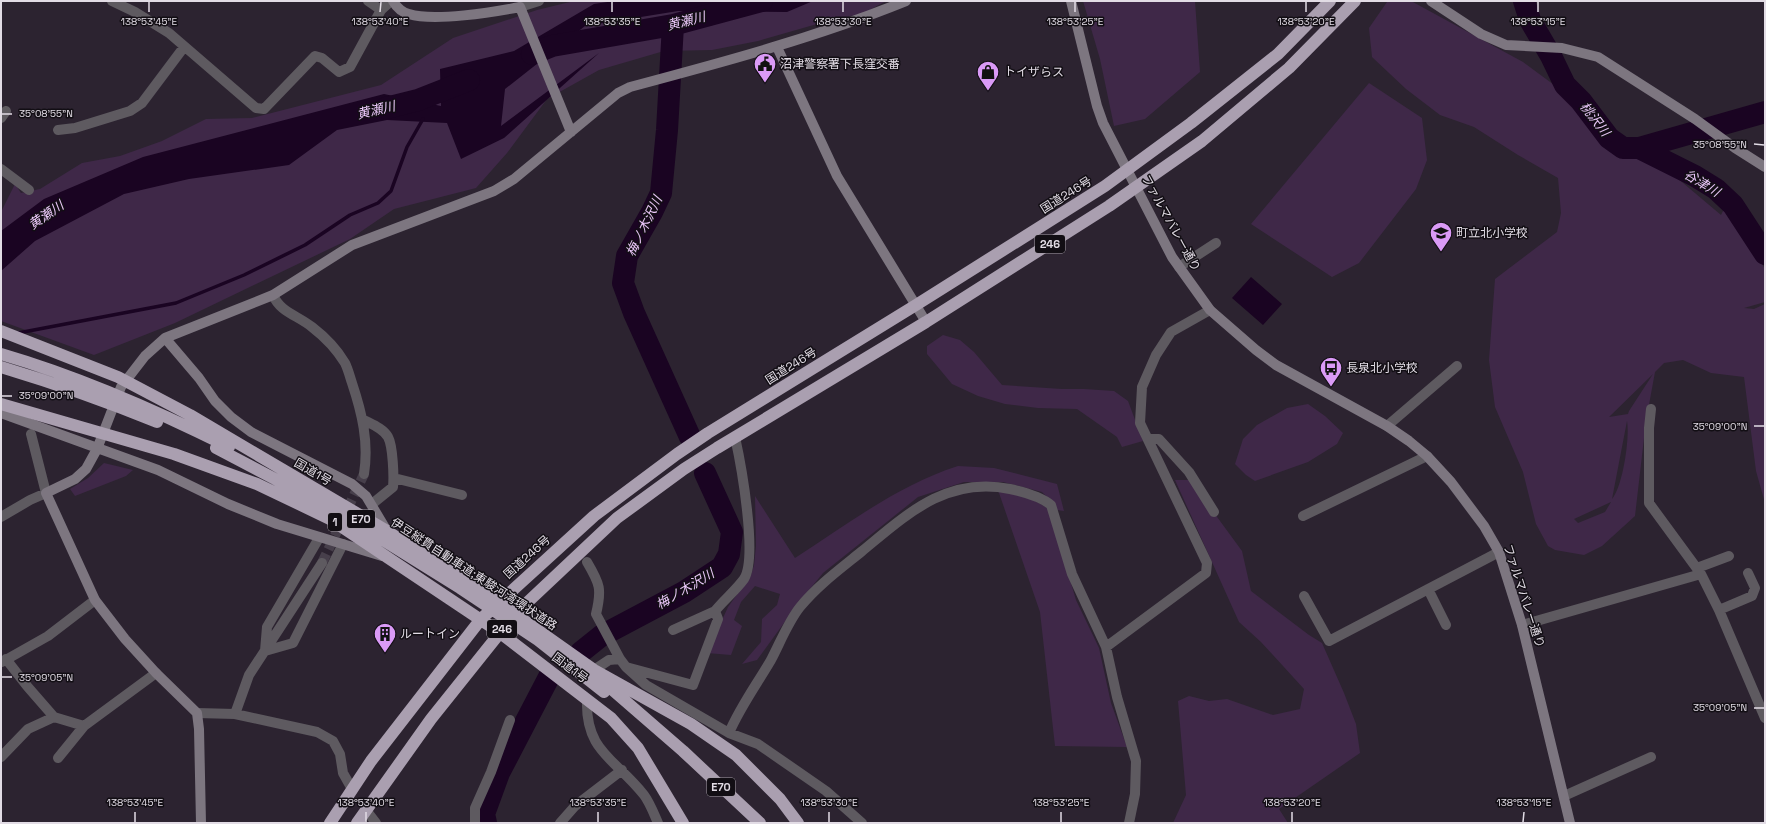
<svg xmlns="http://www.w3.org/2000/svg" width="1766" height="824" font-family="'Space Grotesk','Noto Sans JP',sans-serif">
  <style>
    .green { fill: #3f2848; fill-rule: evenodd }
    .water { fill: #1a0422 }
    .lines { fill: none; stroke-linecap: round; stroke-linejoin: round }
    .stream { stroke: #1a0422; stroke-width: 3.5 }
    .river { stroke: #1a0422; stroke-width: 22 }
    .street-tunnel { stroke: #473f4b; stroke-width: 10; stroke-dasharray: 10 5; stroke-linecap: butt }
    .street { stroke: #5e5a60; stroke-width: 10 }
    .secondary { stroke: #7d7680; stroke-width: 10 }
    .highway { stroke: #aa9fb0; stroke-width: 12 }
    .ticks { fill: none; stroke: #e2dce5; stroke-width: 1.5 }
    .labels { text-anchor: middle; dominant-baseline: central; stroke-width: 3; stroke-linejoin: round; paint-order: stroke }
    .shield { fill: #120e14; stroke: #a49ea6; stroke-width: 1 }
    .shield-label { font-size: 11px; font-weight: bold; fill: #e2dce5 }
    .poi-label { font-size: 12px; fill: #e2dce5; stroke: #120e14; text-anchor: start }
    .street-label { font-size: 12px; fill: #e2dce5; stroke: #120e14 }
    .water-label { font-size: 13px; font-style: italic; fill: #eac7f9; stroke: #120e14 }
    .ticks-label { font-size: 10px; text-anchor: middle; fill: #e2dce5; stroke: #120e14; stroke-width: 3; stroke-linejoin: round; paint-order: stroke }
  </style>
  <rect width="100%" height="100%" fill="#2c2330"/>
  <!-- green -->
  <path class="green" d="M574,1H886L864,13L824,22L758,41L712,50L664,51L599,70L547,99L507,153L476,188L394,209L350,239L175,323L94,355L1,321V212L15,184L21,193L40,189L82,163L120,156L162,141L206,119L252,118L381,85L453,38L537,10Z
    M1083,1H1195L1200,72L1145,119L1114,126L1100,59Z
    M1411,1L1523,62L1588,110L1605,146L1657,161L1721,215L1724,209L1754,250L1765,269V302L1744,308L1754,309L1765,304V503L1756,471L1744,377L1711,373L1683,360L1664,363L1655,372L1646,421L1635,516L1602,546L1584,555L1555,550L1548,546L1536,524L1523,472L1495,407L1489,360L1495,279L1557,232L1561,213L1558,178L1518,155L1474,127L1440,115L1406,89L1372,57L1369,28L1387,2ZM1653,374L1629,411L1628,414L1609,417ZM1627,421C1630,437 1623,486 1612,499ZM1611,502L1605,512L1578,523L1574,519Z
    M1369,83L1422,118L1427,160L1416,189L1359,263L1332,277L1251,224Z
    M943,335L960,340L974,352L1002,385L1062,389H1084L1114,391L1128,401L1143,441L1122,447L1117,437L1077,409L1038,408L1005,404L978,396L952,384L927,354V346Z
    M1308,404L1325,416L1343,433L1337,444L1308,462L1255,481L1246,475L1235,464L1243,439L1257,425L1287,408Z
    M104,463L133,470L126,476L75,496L70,489L88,478Z
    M958,466L994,468L1057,484L1064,511L1057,510L1051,501L1042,492L1003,482H964L918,497L823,573L797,605L757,660L742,664L761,642L762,619L777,605L780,594L755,586L741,602L734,620L742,626L731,655L707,653L728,607L751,575L754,565L756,546L755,496L795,558C848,524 898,485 958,466Z
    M1175,480H1190L1242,551L1251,591L1309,635L1322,643L1344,693L1356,724L1360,753L1279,809L1288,823H1173L1186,795L1178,701L1189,696L1209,701L1227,699L1273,715L1300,709L1304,689L1261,642L1239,622Z
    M998,490L1032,499L1049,509L1076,600L1099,648L1111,703L1127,747L1055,746L1040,612Z"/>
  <!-- water -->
  <path class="water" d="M614,1H813L787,12L678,11L585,26L505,89L501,126L599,53L504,138L461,159L447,123L387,120L337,130L289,165L189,179L124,194L35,241L1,271V231L44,199L143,157L384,94L441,106L440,69L514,51L594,4Z
    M1251,277L1282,304L1263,325L1232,298Z"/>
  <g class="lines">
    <!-- stream -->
    <path class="stream" d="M18,333L176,303L244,275L305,245L350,215L378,203L391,191L407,147L423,119"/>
    <!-- river -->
    <path class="river" d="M1524,1L1530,20L1551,56L1565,85L1581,101L1609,138L1623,148H1639L1765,112
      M673,25L667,130L661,193L652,212L627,256L623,283L634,313L690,437
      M532,54L552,46L673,25L762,1
      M386,108L418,100L469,80
      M1639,148L1695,176L1716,189L1733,205L1765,254
      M581,652L601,636L684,592L722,567L729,554L732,532L705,473
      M486,823L484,814L499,773L549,677"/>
    <!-- street-tunnel -->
    <path class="street-tunnel" d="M322,563L364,474"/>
    <!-- street -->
    <path class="street" d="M112,1L135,12L169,33L256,108L264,109L315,56L322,58L339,72L350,67L381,10L391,1
      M368,1L381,10
      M520,7L539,1
      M1,118L6,111
      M58,130L75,128L130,111L142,103L184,47
      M1,169L29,190
      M1179,267L1216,243
      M273,295C280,312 297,315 312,327C325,337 336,348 345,363C348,369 350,377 352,383C362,413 369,442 364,474
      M1651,409L1649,428V503L1701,574
      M362,419C371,424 383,428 388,437C393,446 394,477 393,487L372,504
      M1387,426L1457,366
      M1148,439H1159L1189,472L1214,512
      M394,478L462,495
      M1303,516L1427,456
      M1,517L30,500L46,493L31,434
      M319,538L267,627L265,651L293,643L343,544
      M587,562C600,584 602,589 596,614L620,659
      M1697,568L1729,556
      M1428,589L1446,625
      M1304,596L1329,641L1499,552
      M1719,610L1752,596L1755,588L1748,573
      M1522,625L1701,574L1719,610L1765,718
      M673,630L715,611
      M1106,647L1206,573L1207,563L1140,423L1142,387L1156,355L1171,332L1210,310
      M6,659L27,686L54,717L84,726L58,758
      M2,662L48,636L95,600
      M626,667L693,685L718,619L715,611C724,600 736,590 744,579C758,557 741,464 735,437
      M594,670L609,660L620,659L626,667L646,685L729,733L758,744L826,791L862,823
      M587,699C585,752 615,758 644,795C650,803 654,814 658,823
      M197,713L235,714L249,675L322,563
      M235,714L317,732L333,741L340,754L343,773L352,789
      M84,726L156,673
      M729,733C740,707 757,684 771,660C780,643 788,622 800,607C817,586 840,569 861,552C906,515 946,476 1010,489C1024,492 1040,496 1051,505L1072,574L1106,647L1117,697L1136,761L1135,794L1129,823
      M1,757L28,729L54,717
      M1564,796L1651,757
      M366,810L376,823
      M475,823V808L491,772L510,720
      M560,823L575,806L622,770"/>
    <!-- secondary -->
    <path class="secondary" d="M393,1C397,8 401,12 409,14C434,22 494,12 520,7L571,132
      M1071,1L1097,106L1103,123L1172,257L1210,310L1256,350L1276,365L1387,426L1409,441L1427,456L1451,482L1484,526L1499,552L1522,625L1570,823
      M1431,1L1481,34L1506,45L1562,48L1598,57L1695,119L1735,148L1765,167
      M777,47L837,176L926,322
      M165,338L199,378L215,401L231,417L251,432L352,484L366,496L387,531
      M1,413L158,470L228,504L277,524L382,556
      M201,823L199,729L197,713L156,673L125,639L95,600L46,493L75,479L86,469L97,449L121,387L145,356L165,338L273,295L352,245L494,191L514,179L618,93L630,87C724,62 817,37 906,1"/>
    <!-- highway -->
    <path class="highway" d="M1,331L118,377L190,415L387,531L498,602L594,670L691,724L736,755L780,799L798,823
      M1,354C80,377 155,410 229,447
      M1,367C54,383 106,401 157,422
      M1,404L174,454L257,484L330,519L499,632L611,718L638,748L683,823
      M216,448L275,479L370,532L460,588L538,640L604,692
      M600,679L683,751L760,823
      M330,823L371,761L481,619L594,516L677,454L708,433L916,305L1105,186L1191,123L1278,54L1330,1
      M357,823L431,719L515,614L617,518L684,469L717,448L926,322L1109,206L1202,141L1289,68L1355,1"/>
  </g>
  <!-- ticks -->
  <path class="ticks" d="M149,12V2M380,12L381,2M612,12V2M843,12V2M1075,12V2M1306,12V2M1538,12V2M2,114H12M1754,144L1764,145M2,396H12M1754,426H1764M2,677H12M1754,708H1764M135,822V812M366,822V812M598,822V812M829,822V812M1061,822V812M1292,822V812M1523,822L1524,812"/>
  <!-- icons -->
  <defs>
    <g id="civic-pin" transform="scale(1.15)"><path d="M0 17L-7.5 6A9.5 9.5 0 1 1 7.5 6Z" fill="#da9af6" stroke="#120e14"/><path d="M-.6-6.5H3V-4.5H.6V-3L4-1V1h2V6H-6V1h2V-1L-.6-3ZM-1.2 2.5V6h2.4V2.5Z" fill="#111"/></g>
    <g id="shop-pin" transform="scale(1.15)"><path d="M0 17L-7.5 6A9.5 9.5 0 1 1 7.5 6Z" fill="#da9af6" stroke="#120e14"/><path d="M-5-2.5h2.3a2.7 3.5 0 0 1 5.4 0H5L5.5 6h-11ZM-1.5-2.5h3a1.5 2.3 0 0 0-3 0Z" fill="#111"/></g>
    <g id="school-pin" transform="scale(1.15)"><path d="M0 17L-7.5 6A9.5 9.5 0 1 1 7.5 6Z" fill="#da9af6" stroke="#120e14"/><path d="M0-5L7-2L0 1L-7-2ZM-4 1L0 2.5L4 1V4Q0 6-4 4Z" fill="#111"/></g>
    <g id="bus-pin" transform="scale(1.15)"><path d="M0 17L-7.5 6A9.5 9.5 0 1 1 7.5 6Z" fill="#da9af6" stroke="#120e14"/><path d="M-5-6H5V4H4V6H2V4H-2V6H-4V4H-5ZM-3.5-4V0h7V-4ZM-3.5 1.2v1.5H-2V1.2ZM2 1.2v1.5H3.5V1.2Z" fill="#111"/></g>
    <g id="building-pin" transform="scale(1.15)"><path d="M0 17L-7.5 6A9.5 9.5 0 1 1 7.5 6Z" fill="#da9af6" stroke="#120e14"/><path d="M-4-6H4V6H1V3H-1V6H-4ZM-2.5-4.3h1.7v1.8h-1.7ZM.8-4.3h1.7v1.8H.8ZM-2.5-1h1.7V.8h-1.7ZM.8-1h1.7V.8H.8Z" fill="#111"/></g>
  </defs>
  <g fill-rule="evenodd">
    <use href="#civic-pin" x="765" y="64"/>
    <use href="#shop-pin" x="988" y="72"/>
    <use href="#school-pin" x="1441" y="233"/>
    <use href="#bus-pin" x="1331" y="368"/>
    <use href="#building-pin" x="385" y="634"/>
  </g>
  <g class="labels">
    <!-- shield labels -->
    <g class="shield">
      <rect x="1035" y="235" width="30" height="18" rx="3"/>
      <rect x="347" y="510" width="28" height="18" rx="3"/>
      <rect x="328" y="513" width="14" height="18" rx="3"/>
      <rect x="487" y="620" width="30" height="18" rx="3"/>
      <rect x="707" y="778" width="28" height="18" rx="3"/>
    </g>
    <g class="shield-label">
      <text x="1050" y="244">246</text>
      <text x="361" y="519">E70</text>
      <text x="335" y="522">1</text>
      <text x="502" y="629">246</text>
      <text x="721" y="787">E70</text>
    </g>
    <!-- poi labels -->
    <g class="poi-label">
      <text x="780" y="64">沼津警察署下長窪交番</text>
      <text x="1004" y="72">トイザらス</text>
      <text x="1456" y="233">町立北小学校</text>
      <text x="1346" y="368">長泉北小学校</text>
      <text x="400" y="634">ルートイン</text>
    </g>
    <!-- street labels -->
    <g class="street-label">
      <text transform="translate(1066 195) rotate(-32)">国道246号</text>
      <text transform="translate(1171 223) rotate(61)">ファルマバレー通り</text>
      <text transform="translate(791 366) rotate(-32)">国道246号</text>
      <text transform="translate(313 472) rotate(30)">国道1号</text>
      <text transform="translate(527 557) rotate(-42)">国道246号</text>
      <text transform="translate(474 574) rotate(33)">伊豆縦貫自動車道;東駿河湾環状道路</text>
      <text transform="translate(1524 596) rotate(72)">ファルマバレー通り</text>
      <text transform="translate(570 668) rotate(37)">国道1号</text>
    </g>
    <!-- water labels -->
    <g class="water-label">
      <text transform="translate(686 21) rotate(-14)">黄瀬川</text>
      <text transform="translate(376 110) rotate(-13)">黄瀬川</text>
      <text transform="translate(1595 119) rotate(52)">桃沢川</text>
      <text transform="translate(1702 183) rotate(31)">谷津川</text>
      <text transform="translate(46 215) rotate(-35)">黄瀬川</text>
      <text transform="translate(644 226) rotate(-64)">梅ノ木沢川</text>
      <text transform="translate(685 589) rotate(-31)">梅ノ木沢川</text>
    </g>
  </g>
  <g class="ticks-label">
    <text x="149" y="25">138°53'45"E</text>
    <text x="380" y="25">138°53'40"E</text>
    <text x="612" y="25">138°53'35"E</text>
    <text x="843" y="25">138°53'30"E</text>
    <text x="1075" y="25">138°53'25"E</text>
    <text x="1306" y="25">138°53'20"E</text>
    <text x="1538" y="25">138°53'15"E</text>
    <text x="46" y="117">35°08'55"N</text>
    <text x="1720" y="148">35°08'55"N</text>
    <text x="46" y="399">35°09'00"N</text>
    <text x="1720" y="430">35°09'00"N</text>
    <text x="46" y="681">35°09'05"N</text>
    <text x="1720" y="711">35°09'05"N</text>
    <text x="135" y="806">138°53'45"E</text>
    <text x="366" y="806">138°53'40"E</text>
    <text x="598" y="806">138°53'35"E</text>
    <text x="829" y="806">138°53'30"E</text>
    <text x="1061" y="806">138°53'25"E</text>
    <text x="1292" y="806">138°53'20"E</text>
    <text x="1524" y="806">138°53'15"E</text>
  </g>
  <!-- border -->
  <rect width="1766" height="824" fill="none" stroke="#e2dce5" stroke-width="4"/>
</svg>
